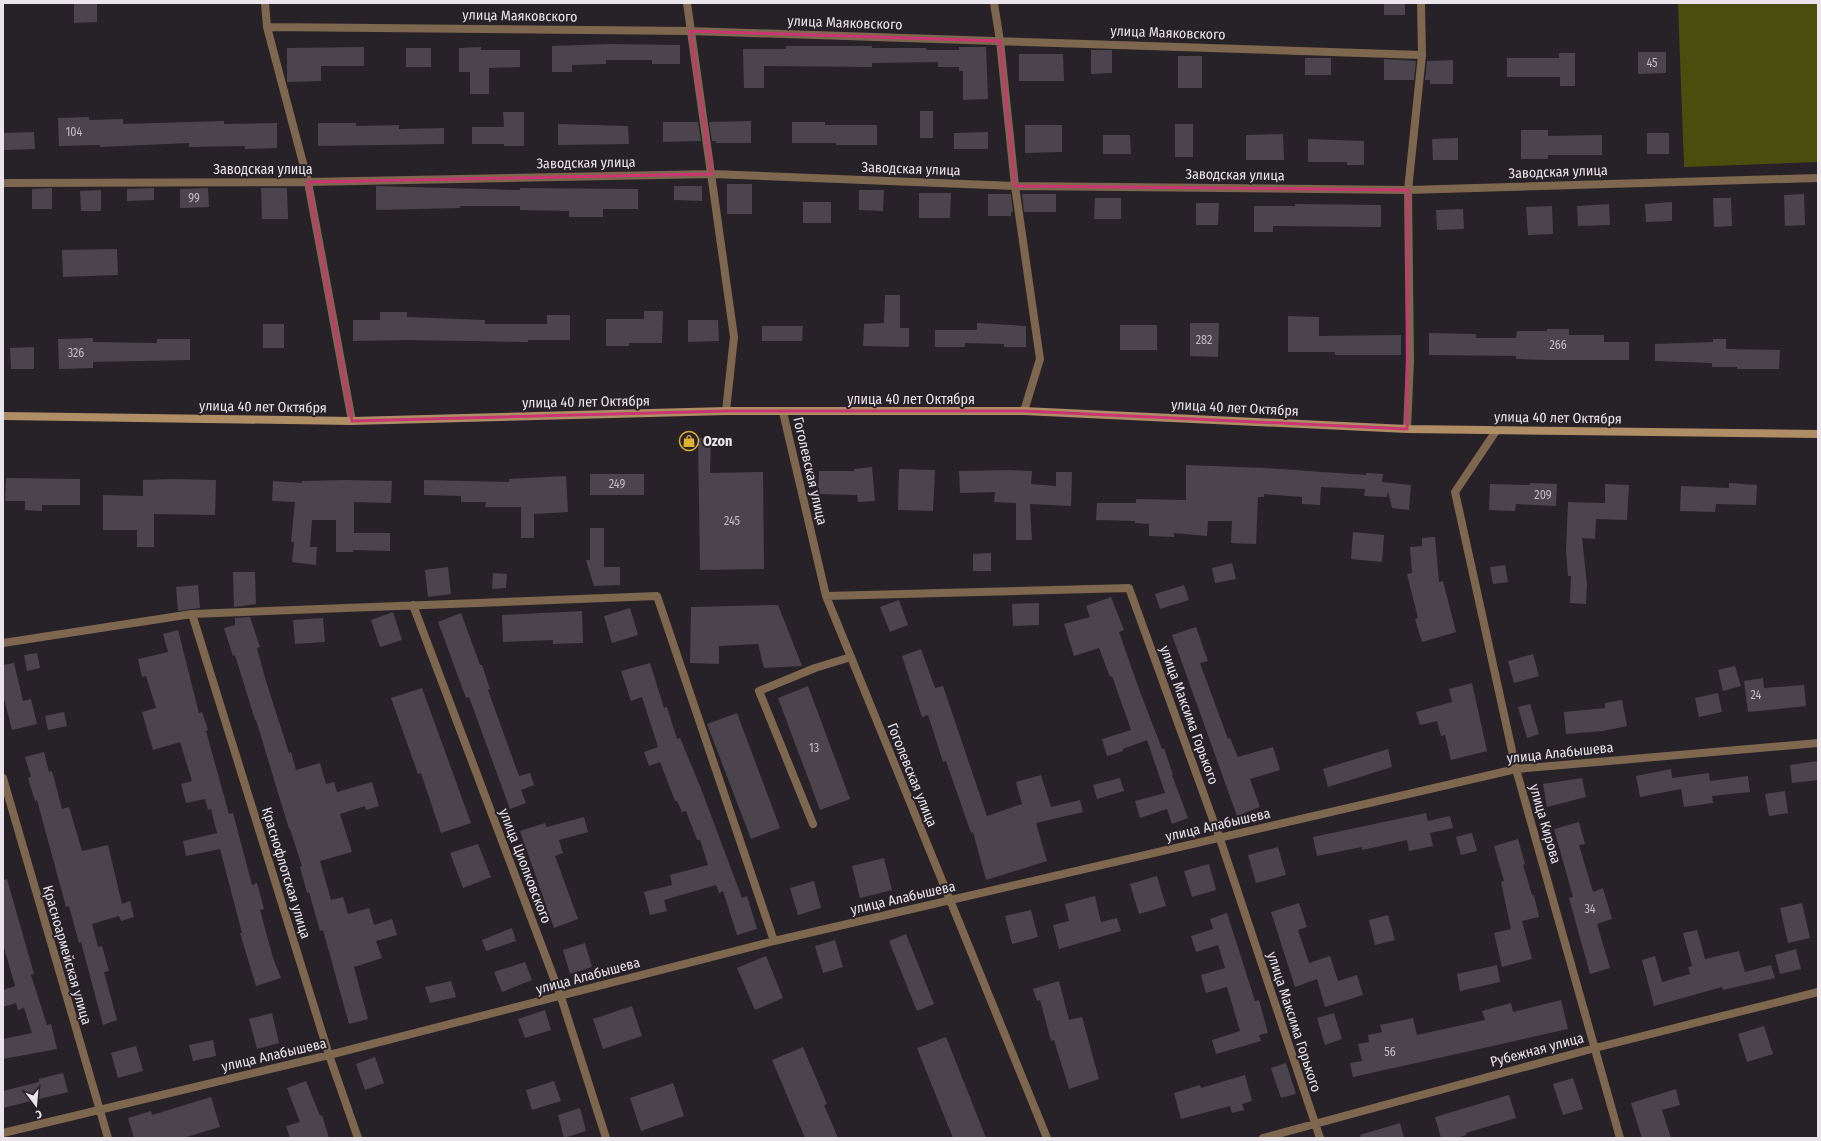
<svg xmlns="http://www.w3.org/2000/svg" width="1821" height="1141" font-family="'Fira Sans Condensed',sans-serif">
  <style>
    .green { fill: #494e0d }
    .building { fill: #4b444c }
    .lines { fill: none; stroke-linecap: round; stroke-linejoin: round }
    .lane { stroke: #7d674e; stroke-width: 8 }
    .street { stroke: #7d674e; stroke-width: 8 }
    .secondary { stroke: #b08e65; stroke-width: 8 }
    .marked { fill: none; stroke: #c83770; stroke-width: 3; stroke-linejoin: round }
    .labels { text-anchor: middle; dominant-baseline: central; stroke-width: 4; stroke-linejoin: round; paint-order: stroke }
    .number-label { font-size: 12px; fill: #c2bdc2 }
    .street-label { font-size: 14px; fill: #eae5ea; stroke: #272128 }
    .poi-label { font-size: 14px; font-weight: bold; fill: #eae5ea; stroke: #272128; text-anchor: start }
  </style>
  <rect width="100%" height="100%" fill="#272128"/>
  <!-- green -->
  <path class="green" d="M1678,3H1818V162L1684,167Z"/>
  <!-- building -->
  <path class="building" d="M74,3H97V22L74,23Z
    M1384,3H1405V15H1384Z
    M611,44L680,45V64H652V60H606V64L572,65V72H552V46Z
    M786,46H872V48H926L927,50H959V47H986L988,99L963,100V71H959V67H938V62L872,63V67L764,66V88H744L743,49H786Z
    M364,47V66H321V81L287,82V48Z
    M481,47V50H520V67L489,68V94H470V72H459V48Z
    M406,48H431V67H406Z
    M1091,50H1112V73L1091,74Z
    M1638,52H1666V73L1638,74Z
    M1559,53H1575V86H1560V77H1507V58H1559Z
    M1019,54H1063L1064,81H1019Z
    M1178,56H1202V88H1178Z
    M1305,58H1331V75H1305Z
    M1384,59L1416,61L1414,80H1384Z
    M1453,60V84H1430V80H1425L1427,61Z
    M920,111H933V138H920Z
    M503,112H524V146H504V144H472V127H504Z
    M89,117V120L123,119V124L224,121V124L277,123V148L245,149V146L189,147V143L100,147V145L59,146L58,118Z
    M751,121V143H716V141H712L709,122Z
    M663,122H698L701,141L663,142Z
    M792,122H825V125H877V145H836V143H792Z
    M318,123H356V126L399,125V129L444,128V144L318,146Z
    M558,124L628,126L629,144L558,145Z
    M1175,124H1193V157H1175Z
    M1025,125H1062V152L1025,153Z
    M1521,130H1548V136L1602,135V155H1548V159H1521Z
    M34,132L35,149L3,150V133Z
    M988,132V149H954V133Z
    M1647,133H1669V154H1647Z
    M1283,134L1284,160H1246V135Z
    M1103,135H1130L1131,154H1103Z
    M1458,138V160H1433L1432,139Z
    M1308,139L1364,141V165H1347V162H1308Z
    M727,184H752V214H727Z
    M376,186L520,190V188L638,189V209H603V217H569V211L520,210V206H460V208L376,210Z
    M674,186H702V201L674,200Z
    M52,188V209H32V189Z
    M154,188V200L127,201V189Z
    M208,188L209,207L180,208V189Z
    M261,188H287L288,219H262Z
    M101,190V211H81L80,191Z
    M859,190H884L883,211L859,210Z
    M919,193H951L950,218H919Z
    M988,194H1011L1013,212H1011V216H988Z
    M1022,194H1056V212H1024Z
    M1804,194L1805,225L1785,226L1784,195Z
    M1095,198H1121V219H1094Z
    M1713,198H1731L1732,226L1714,227Z
    M803,202H831V223H803Z
    M1672,202V221L1646,222L1645,204Z
    M1196,203H1219L1218,225H1196Z
    M1295,204L1381,205V227L1273,226V232H1254V206H1295Z
    M1609,204L1610,225L1578,226L1577,206Z
    M1552,206L1553,234L1528,235L1526,207Z
    M1463,209L1464,229L1437,230L1436,210Z
    M117,249L118,275L63,277L62,250Z
    M885,295H900V328H909V347L863,346L864,324L884,323Z
    M644,311H663L662,343H629V346H606V319H644Z
    M380,312H407V317L485,320V324H547V315H570V340H528V342L407,340L353,341V320H380Z
    M1288,316L1319,317V336L1401,335V355H1335V352H1288Z
    M688,320H718L719,341L688,342Z
    M977,323L1026,326V347H1004V344L965,343V347H935V330H977Z
    M1190,323H1219L1218,357L1190,356Z
    M263,324H284V348H263Z
    M1120,325H1157V350H1120Z
    M762,326H803L802,341H762Z
    M1547,329H1569V335H1604V342H1629V360H1547L1516,359V356L1429,355V333L1476,334V338H1516L1517,331H1547Z
    M93,338V342L157,343V339H190V360L93,362V368L59,369L58,339Z
    M1713,339H1726V349L1780,350L1779,369H1737V367H1712V363L1655,361V344L1713,342Z
    M34,347V369H11L10,348Z
    M698,438H711L710,473L763,472L764,569L700,570Z
    M1186,465L1265,468L1366,475V473L1383,474L1382,482L1411,485L1409,510L1392,508L1388,491L1387,497L1364,496L1365,489L1321,487L1320,505L1302,504V497L1264,494V497H1258L1256,544L1231,543L1232,521H1208L1207,536L1174,533V537L1149,536V524L1135,523V521L1096,520L1097,503H1136V499L1186,500Z
    M872,467L875,501L858,502L857,495L818,494L819,471H854V469Z
    M899,469L935,470L933,511L898,510Z
    M1009,470L1032,471L1031,484L1056,486V472H1072L1071,506L1030,504L1032,540H1016V503L994,502L995,492L960,493L959,471Z
    M590,474H644V495H590Z
    M566,476L568,512L534,514V538H521V507H485L486,502H461V496L424,495V480L509,482V479Z
    M6,478L80,479V505H42V511L25,510V501H5Z
    M174,479L216,480L215,515L154,514V547H137V530H103V495L143,496V480Z
    M345,480L392,481L391,503L354,502V533H390V551L353,550V552H336V520H312L310,547H317L316,565L292,562L294,542H291L295,502L272,501L273,481L302,483V481Z
    M1530,483L1557,484L1556,506L1516,504L1515,511L1489,510L1490,484L1530,485Z
    M1729,483L1757,485L1756,505L1716,504L1715,512L1680,511L1681,486L1729,488Z
    M1605,484L1629,485L1627,520L1596,519L1595,539L1582,538L1587,584L1586,604L1570,603L1571,576H1568L1566,551L1568,502L1605,503Z
    M590,528H604V567H620V585L594,586L586,560H590Z
    M1353,532L1384,535L1382,562L1351,559Z
    M1435,537L1439,582L1443,581L1456,632L1422,642L1415,619L1418,618L1407,574L1412,573L1410,547L1422,546V538Z
    M991,553V571H973V554Z
    M1232,563L1236,579L1215,583L1212,568Z
    M1505,565L1508,582L1493,584L1490,567Z
    M448,567L451,594L428,597L425,570Z
    M233,572H255L256,604L234,607Z
    M493,573L507,574L506,588L492,589Z
    M198,585L200,608L178,611L176,587Z
    M1184,585L1189,600L1160,609L1155,594Z
    M1111,597L1124,630L1119,632L1139,689L1162,749L1164,748L1173,775H1172L1188,818L1172,824L1167,809L1140,818L1135,801L1165,793L1147,740L1123,749V751L1107,756L1102,739L1131,730L1112,676L1110,677L1099,648L1074,656L1064,624L1090,617L1086,606Z
    M899,600L908,625L890,632L880,607Z
    M1039,603V625L1013,626L1012,604Z
    M778,605L802,666L764,668L758,644L719,646V664L690,663L691,607Z
    M630,608L638,635L612,643L604,616Z
    M582,611L583,643L553,644V640L503,642L502,615Z
    M393,612L402,640L380,647L371,620Z
    M461,613L480,665H482L490,689L488,690L519,776L530,773L534,785L521,790L526,803L510,809L469,697L466,698L438,622Z
    M250,617L260,647L257,648L265,678L289,753L291,752L296,770L320,763L326,784L334,782L337,792L372,782L379,806L366,810L365,806L340,814L352,852L320,861L331,900L343,897L348,914L369,908L374,925L392,919L397,935L376,941L382,958L354,967L368,1019L349,1024L323,930L320,931L309,892L307,893L300,867L302,866L290,829H289L256,720H255L235,655L233,656L224,628L235,625V618Z
    M323,618L325,642L295,644L293,620Z
    M1196,627L1208,661L1200,663L1228,739L1230,738L1238,757L1273,747L1280,770L1250,779L1260,807L1237,816L1172,635Z
    M178,630L199,713L202,712L208,730L206,731L229,814L233,813L252,885L257,883L264,909L260,910L273,958L281,978L256,986L240,933H242L220,849L186,856L183,841L217,833L211,809L208,810L205,799L186,803L181,784L192,781L180,742L153,750L142,712L156,708L146,676L142,677L138,659L168,652L163,634Z
    M921,649L935,688L943,686L987,816L1022,804L1016,782L1041,775L1051,807L1080,800L1083,812L1036,823L1047,861L986,880L973,832L971,833L946,761L943,762L928,715L922,717L902,656Z
    M37,653L40,668L27,671L24,655Z
    M1533,654L1539,676L1514,683L1508,661Z
    M14,663L23,701L31,699L37,724L12,730L3,695V665Z
    M650,663L664,708L667,707L677,739L680,738L700,786L742,898L747,896L757,929L737,935L723,891L719,893L716,885L664,900L667,911L650,915L644,892L672,885L670,875L708,865L700,840H697L686,811L682,812L677,801H675L660,762L649,766L644,752L658,747L642,697L631,701L621,671Z
    M1735,666L1741,686L1723,691L1718,670Z
    M1763,678L1764,688L1804,685L1806,706L1748,712L1744,681Z
    M1472,683L1487,751L1451,760L1445,735L1441,736L1437,721L1420,725L1416,712L1452,702L1449,689Z
    M808,686L850,799L820,810L778,698Z
    M422,688L471,823L441,833L421,773L418,774L391,698Z
    M1718,693L1722,712L1699,717L1695,698Z
    M1622,700L1627,726L1603,731L1566,734L1564,712L1605,708V703Z
    M1530,704L1539,734L1527,738L1518,707Z
    M64,712L67,726L48,730L45,716Z
    M737,713L780,828L751,839L707,724Z
    M1388,749L1392,767L1328,787L1323,769Z
    M44,752L49,772L52,771L62,809L69,807L82,851L108,845L122,904L130,901L134,917L121,921L119,916L92,924L98,947L102,946L109,971L104,972L117,1020L103,1025L81,942L79,943L69,906L66,907L37,800L35,801L28,778L31,777L25,757Z
    M1818,761V780L1792,783L1790,765Z
    M1671,769L1672,778L1709,773L1710,781L1748,776L1750,792L1712,796L1713,803L1684,807L1681,789L1640,797L1636,776Z
    M1120,778L1124,791L1097,799L1093,785Z
    M1582,778L1586,797L1547,807L1543,784Z
    M1785,791L1788,813L1769,816L1765,794Z
    M1426,813L1428,821L1450,816L1453,828L1430,833L1433,846L1409,851L1407,840L1362,850V847L1317,856L1313,837Z
    M584,817L588,832L559,840L563,853L555,856L578,919L554,928L520,831L545,823L547,827Z
    M1579,822L1585,844L1579,845L1593,892L1603,888L1612,919L1597,924L1610,968L1590,974L1569,898L1573,897L1554,829Z
    M1472,833L1477,851L1461,855L1456,837Z
    M1518,839L1525,864L1523,865L1532,895H1534L1539,917L1522,921L1532,959L1502,967L1494,933L1511,929L1501,882L1504,881L1494,846Z
    M478,844L491,877L463,888L450,853Z
    M1278,847L1286,875L1256,883L1248,855Z
    M884,858L892,890L860,898L852,866Z
    M1209,864L1216,890L1192,897L1184,871Z
    M1157,876L1166,906L1139,914L1130,884Z
    M7,879L34,974L31,975L47,1025L51,1024L57,1049L3,1059V1039L32,1033L24,1008L18,1010L16,1003L3,1007V990L15,986L3,944V880Z
    M814,881L821,908L798,915L790,888Z
    M1095,896L1101,922L1117,918L1121,931L1059,949L1053,925L1069,921L1065,904Z
    M1299,903L1307,927L1298,930L1309,963L1330,956L1338,981L1357,975L1363,995L1325,1007L1317,979L1295,987L1271,912Z
    M1802,903L1810,938L1788,943L1780,908Z
    M1031,910L1038,937L1012,944L1005,916Z
    M1227,913L1255,1001L1259,1000L1268,1033L1259,1035L1261,1041L1216,1054L1212,1040L1240,1031L1227,987L1206,993L1201,975L1225,968L1218,945L1196,952L1191,936L1213,929L1210,919Z
    M1388,915L1395,940L1375,945L1369,920Z
    M512,928L516,941L486,951L482,940Z
    M1697,930L1705,959L1739,951L1745,972L1771,965L1775,978L1723,990L1722,987L1654,1006L1642,960L1655,956L1662,982L1690,974L1688,967L1692,966L1683,933Z
    M906,934L934,1004L917,1011L889,941Z
    M835,940L843,967L823,973L815,946Z
    M585,943L592,967L570,974L563,950Z
    M1796,949L1801,969L1780,974L1775,955Z
    M766,956L783,998L755,1010L737,968Z
    M525,962L532,980L502,992L494,972Z
    M1497,965L1500,982L1460,991L1457,974Z
    M451,981L456,997L430,1003L425,987Z
    M1059,981L1069,1020L1082,1017L1099,1079L1069,1089L1054,1040L1051,1041L1040,1000L1037,1001L1033,989Z
    M1561,1000L1568,1029L1353,1077L1350,1063L1362,1061L1358,1044L1369,1042L1368,1035L1382,1032L1380,1025L1413,1018L1417,1035L1485,1020L1482,1011L1511,1003L1513,1012Z
    M632,1006L642,1036L603,1049L593,1019Z
    M545,1010L551,1030L525,1038L518,1019Z
    M272,1013L279,1043L257,1049L249,1019Z
    M1334,1013L1342,1039L1325,1045L1317,1018Z
    M1764,1026L1773,1054L1747,1062L1738,1034Z
    M946,1037L986,1138H953L917,1048Z
    M213,1040L216,1056L193,1061L189,1045Z
    M136,1046L143,1071L118,1078L111,1053Z
    M803,1047L827,1104L824,1105L838,1138H805L772,1060Z
    M375,1057L384,1083L365,1090L356,1064Z
    M1286,1063L1296,1094L1281,1098L1271,1068Z
    M63,1073L68,1092L3,1108V1091L39,1082V1079Z
    M1245,1075L1252,1101L1242,1104L1244,1110L1232,1113L1230,1106L1181,1119L1174,1093L1200,1085L1201,1088Z
    M1573,1078L1583,1109L1563,1115L1553,1084Z
    M306,1081L320,1116L322,1115L329,1138H290L286,1126L300,1122L287,1088Z
    M554,1081L561,1101L532,1110L526,1090Z
    M673,1083L684,1116L641,1131L630,1098Z
    M1676,1089L1680,1105L1662,1110L1671,1138H1642L1631,1103Z
    M1509,1095L1516,1118L1466,1133L1467,1135L1456,1138H1441L1435,1117Z
    M211,1097L220,1127L183,1138H134L128,1118L151,1111L152,1115Z
    M580,1108L586,1131L564,1138L558,1115Z
    M1400,1123L1404,1138H1361L1360,1135Z"/>
  <g class="lines">
    <!-- lane -->
    <path class="lane" d="M813,824L759,691L815,668L851,657"/>
    <!-- street -->
    <path class="street" d="M265,3L267,27L308,182L352,421
      M687,3L734,337L726,411
      M994,3L1000,41L1015,186L1040,359L1024,411
      M267,27L690,31L1422,55
      M3,183L308,182L712,174L1015,186L1408,190L1818,178
      M783,412L826,596L1047,1138
      M1407,429L1410,361L1408,190L1422,55L1421,3
      M1496,431L1455,492L1516,769L1620,1138
      M826,596L1129,588L1220,839L1320,1138
      M413,605L561,997L606,1138
      M192,614L329,1055L358,1138
      M3,643L192,614L657,596L774,941
      M3,778L108,1138
      M3,1133L329,1055L774,941L1516,769L1818,743
      M1263,1138L1595,1048L1818,992"/>
    <!-- secondary -->
    <path class="secondary" d="M3,416L352,421L726,411H1024L1407,429L1818,434"/>
  </g>
  <!-- marked area -->
  <path class="marked" d="M690,31L1000,41L1015,186L1408,190L1407,429L1024,411H726L352,421L308,182L712,174Z"/>
  <!-- icons -->
  <defs>
    <g id="shop-ring" transform="scale(1)"><circle r="9.5" fill="#272128" stroke="#deb133" stroke-width="1.5"/><path d="M-5-2.5h2.3a2.7 3.5 0 0 1 5.4 0H5L5.5 6h-11ZM-1.5-2.5h3a1.5 2.3 0 0 0-3 0Z" fill="#deb133"/></g>
  </defs>
  <g fill-rule="evenodd">
    <use href="#shop-ring" x="689" y="441"/>
  </g>
  <g class="labels">
    <!-- number labels -->
    <g class="number-label">
      <text x="1652" y="63">45</text>
      <text x="74" y="132">104</text>
      <text x="194" y="198">99</text>
      <text x="1204" y="340">282</text>
      <text x="1558" y="345">266</text>
      <text x="76" y="353">326</text>
      <text x="617" y="484">249</text>
      <text x="1543" y="495">209</text>
      <text x="732" y="521">245</text>
      <text x="1756" y="695">24</text>
      <text x="814" y="748">13</text>
      <text x="1590" y="909">34</text>
      <text x="1390" y="1052">56</text>
    </g>
    <!-- street labels -->
    <g class="street-label">
      <text transform="translate(520 16) rotate(1)">улица Маяковского</text>
      <text transform="translate(845 23) rotate(2)">улица Маяковского</text>
      <text transform="translate(1168 33) rotate(2)">улица Маяковского</text>
      <text transform="translate(586 163) rotate(-1)">Заводская улица</text>
      <text x="263" y="169">Заводская улица</text>
      <text transform="translate(911 169) rotate(2)">Заводская улица</text>
      <text transform="translate(1558 172) rotate(-2)">Заводская улица</text>
      <text transform="translate(1235 175) rotate(1)">Заводская улица</text>
      <text x="911" y="399">улица 40 лет Октября</text>
      <text transform="translate(586 402) rotate(-1)">улица 40 лет Октября</text>
      <text transform="translate(263 407) rotate(1)">улица 40 лет Октября</text>
      <text transform="translate(1235 408) rotate(3)">улица 40 лет Октября</text>
      <text transform="translate(1558 418) rotate(1)">улица 40 лет Октября</text>
      <text transform="translate(810 471) rotate(77)">Гоголевская улица</text>
      <text transform="translate(1189 715) rotate(70)">улица Максима Горького</text>
      <text transform="translate(1560 753) rotate(-6)">улица Алабышева</text>
      <text transform="translate(912 775) rotate(68)">Гоголевская улица</text>
      <text transform="translate(1545 824) rotate(74)">улица Кирова</text>
      <text transform="translate(1218 825) rotate(-13)">улица Алабышева</text>
      <text transform="translate(525 866) rotate(69)">улица Циолковского</text>
      <text transform="translate(286 873) rotate(73)">Краснофлотская улица</text>
      <text transform="translate(903 898) rotate(-13)">улица Алабышева</text>
      <text transform="translate(67 955) rotate(74)">Красноармейская улица</text>
      <text transform="translate(588 976) rotate(-15)">улица Алабышева</text>
      <text transform="translate(1294 1022) rotate(72)">улица Максима Горького</text>
      <text transform="translate(1537 1050) rotate(-15)">Рубежная улица</text>
      <text transform="translate(274 1055) rotate(-13)">улица Алабышева</text>
    </g>
    <!-- poi labels -->
    <g class="poi-label">
      <text x="703" y="441">Ozon</text>
    </g>
  </g>
  <!-- border -->
  <rect width="1821" height="1141" fill="none" stroke="#eae5ea" stroke-width="8"/>
  <!-- north arrow -->
  <g transform="translate(36 1105) rotate(164)" stroke="#272128" stroke-width="3" paint-order="stroke">
  <path d="M0-3L7 15L0 10L-7 15Z" fill="#eae5ea"/>
  <text y="-6" font-size="11" font-weight="bold" text-anchor="middle" fill="#eae5ea">С</text>
  </g>
</svg>
